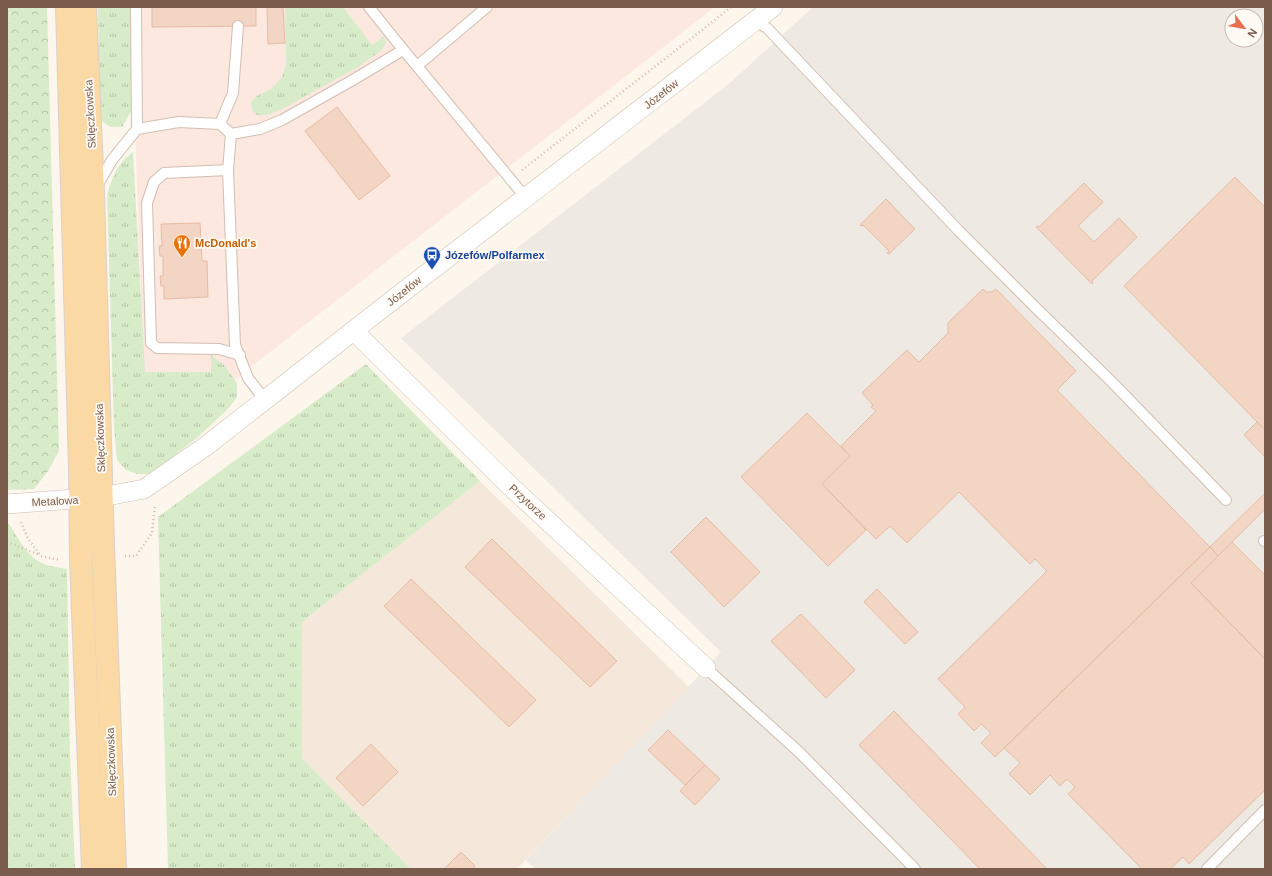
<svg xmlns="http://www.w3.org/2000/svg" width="1272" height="876" font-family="Helvetica,sans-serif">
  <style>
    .residential { fill: #f5e8da }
    .commercial { fill: #fde8e0 }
    .industrial { fill: #efe9e4; fill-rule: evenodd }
    .grass { fill: url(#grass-tufts) }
    .forest { fill: url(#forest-crowns) }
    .building { fill: #f3d5c3; stroke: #e6bba3 }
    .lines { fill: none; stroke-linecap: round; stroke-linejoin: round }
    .service-casing { stroke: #d1beb0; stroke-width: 12 }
    .minor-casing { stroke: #d1beb0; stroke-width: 20 }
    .primary-casing { stroke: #dad1cd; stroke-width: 24 }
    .path { stroke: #d9b8a5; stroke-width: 2.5; stroke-dasharray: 1 3; stroke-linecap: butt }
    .service { stroke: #fff; stroke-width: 10 }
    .minor { stroke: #fff; stroke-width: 19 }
    .primary { stroke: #fbd9a5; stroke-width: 22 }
    .labels { text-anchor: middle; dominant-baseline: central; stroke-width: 3.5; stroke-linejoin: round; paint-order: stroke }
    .street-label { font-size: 11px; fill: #7a5c4d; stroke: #fffaf3 }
    .food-label { font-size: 11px; font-weight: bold; fill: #c56008; stroke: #fffaf3; text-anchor: start }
    .transit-label { font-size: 11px; font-weight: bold; fill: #164399; stroke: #fffaf3; text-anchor: start }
  </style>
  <defs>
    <pattern id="grass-tufts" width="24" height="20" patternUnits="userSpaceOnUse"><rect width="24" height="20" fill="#d8ecc9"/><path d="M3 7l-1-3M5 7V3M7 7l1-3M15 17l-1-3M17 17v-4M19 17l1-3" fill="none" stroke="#b4c2a5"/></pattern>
    <pattern id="forest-crowns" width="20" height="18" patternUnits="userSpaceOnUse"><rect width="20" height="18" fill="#d8ecc9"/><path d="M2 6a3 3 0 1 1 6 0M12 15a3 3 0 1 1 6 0" fill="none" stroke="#b4c2a5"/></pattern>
  </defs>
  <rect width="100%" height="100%" fill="#fdf6ec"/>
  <!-- residential -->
  <path class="residential" d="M480,481L689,687L517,869H411L302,758V622Z"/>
  <!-- commercial -->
  <path class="commercial" d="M131,7H715L154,442L146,454Z"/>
  <!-- industrial -->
  <path class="industrial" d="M813,7H1265V869H535L526,860L721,652L401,338L730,83ZM1232,16H1256V40H1232Z"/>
  <!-- grass -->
  <path class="grass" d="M98,7H132L133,108L122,127H110L100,120Z
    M285,7H343L372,45L384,36L386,43L382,50L358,67L282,109L267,115H257L252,110L251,102L257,96L271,89L282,77L286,64Z
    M133,152L145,372H211V355L224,365L237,383V397L228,409L198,437L151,474H137L126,470L117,460L114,428L107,195C113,176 117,164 133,152Z
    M366,364L480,481L302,622V758L411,869H168L158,517Z
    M7,524H9C16,535 24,550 35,559C43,566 57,567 67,569L70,756L75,869H7Z"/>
  <!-- forest -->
  <path class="forest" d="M7,7H47L59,451L48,471L34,489L7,490Z"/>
  <!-- building -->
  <path class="building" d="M152,7H256V26L152,27Z
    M267,7H283L285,43L268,44Z
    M337,107L390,176L359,200L305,131Z
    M1235,177L1265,207V430L1124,286Z
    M1084,183L1103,202L1078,226L1094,242L1119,218L1137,237L1092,281L1093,283L1092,284L1036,227L1038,226L1039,227Z
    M886,199L915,229L889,254L887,253L889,251L863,225L862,226L860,225Z
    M200,223L202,261H207L208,297L164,299V286H161L160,276H163V256H160L159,246H162L161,224Z
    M983,289L986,292H992L996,289L1076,371L1057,390L1210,547L995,757L981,743L991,733L981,724L974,731L958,714L965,707L938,679L1047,571L1035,559L1030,564L959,492L907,543L890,526L876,539L822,484L850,456L841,446L876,411L871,407L873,405L862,393L907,350L919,362L948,333V323Z
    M807,413L850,456L822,484L866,530L828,566L741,477Z
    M1257,422L1265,430V457L1244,435Z
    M1265,493V509L1218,556L1210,547Z
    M706,517L760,572L724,607L671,552Z
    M492,539L617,661L590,687L465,567Z
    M1232,542L1265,575V659L1191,583Z
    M1210,547L1218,556L1191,583L1265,659V790L1189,864L1183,857L1170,869H1142L1068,794L1075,787L1067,779L1060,786L1050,775L1030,795L1009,774L1020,763L1004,748Z
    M411,579L536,700L509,727L384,606Z
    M877,589L918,632L905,644L864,602Z
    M801,614L855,670L826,698L771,641Z
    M894,711L1047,869H980L859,745Z
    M668,730L705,765L685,785L648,750Z
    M371,744L398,772L363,806L336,778Z
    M705,765L720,779L695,805L680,791Z
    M461,852L475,866L472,869H444Z"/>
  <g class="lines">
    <!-- service casing -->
    <g class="service-casing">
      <path id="service" d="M136,7L137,129
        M369,7L397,42L526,198
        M755,21L767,28L959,231L1036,308L1112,382L1226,500
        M417,66L487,7
        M220,124L231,134L228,170L235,345L248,378L265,400
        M231,134L260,129L282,120L351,81L403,50
        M228,170L164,173L154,182L147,203L151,343L157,348L219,349L240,355
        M97,186L112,160L137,129L179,122L220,124L233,93L238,26
        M1264,541H1265
        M706,668L799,752L915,869
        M1207,869L1265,810"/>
    </g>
    <!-- minor casing -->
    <g class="minor-casing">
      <path id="minor" d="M354,331L507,483L706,668
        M7,504L102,497L144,489L206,446L394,299L773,7"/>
    </g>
    <!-- primary casing -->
    <g class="primary-casing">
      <path id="primary" d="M67,7L80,469L81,559L93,869
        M85,7L93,193L103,545L115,869"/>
    </g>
    <!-- path -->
    <path class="path" d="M522,170L702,30L731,7
      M21,522L28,539L41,556L60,560
      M7,542L40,555
      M125,556H136L152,533L155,505"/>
    <!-- service -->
    <use href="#service" class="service"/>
    <!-- minor -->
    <use href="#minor" class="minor"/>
    <!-- primary -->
    <use href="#primary" class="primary"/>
  </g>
  <!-- icons -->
  <defs>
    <g id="restaurant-pin" transform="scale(0.9)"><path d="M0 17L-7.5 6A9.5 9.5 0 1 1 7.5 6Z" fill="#e8710a" stroke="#fffaf3"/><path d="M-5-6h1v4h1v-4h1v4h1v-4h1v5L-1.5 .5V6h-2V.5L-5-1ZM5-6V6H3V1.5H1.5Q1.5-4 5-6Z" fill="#fff"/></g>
    <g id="bus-pin" transform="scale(0.9)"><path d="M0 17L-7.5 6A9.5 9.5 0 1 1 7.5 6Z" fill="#1a4fb4" stroke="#fffaf3"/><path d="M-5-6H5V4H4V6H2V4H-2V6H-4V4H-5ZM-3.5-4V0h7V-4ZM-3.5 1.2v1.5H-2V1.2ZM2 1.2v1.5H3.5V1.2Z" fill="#fff"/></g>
  </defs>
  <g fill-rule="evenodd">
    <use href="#restaurant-pin" x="182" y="243"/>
    <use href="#bus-pin" x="432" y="255"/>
  </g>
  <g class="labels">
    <!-- street labels -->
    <g class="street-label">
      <text transform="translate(661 94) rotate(-38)">Józefów</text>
      <text transform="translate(90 114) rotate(-93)">Sklęczkowska</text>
      <text transform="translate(404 291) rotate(-38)">Józefów</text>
      <text transform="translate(100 438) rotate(-92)">Sklęczkowska</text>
      <text transform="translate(55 501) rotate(-3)">Metalowa</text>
      <text transform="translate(528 502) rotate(43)">Przytorze</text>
      <text transform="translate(111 762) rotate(-92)">Sklęczkowska</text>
    </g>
    <!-- food labels -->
    <g class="food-label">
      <text x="195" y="243">McDonald's</text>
    </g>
    <!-- transit labels -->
    <g class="transit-label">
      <text x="445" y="255">Józefów/Polfarmex</text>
    </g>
  </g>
  <!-- border -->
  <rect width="1272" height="876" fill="none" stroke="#7a5c4d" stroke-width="16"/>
  <!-- north arrow -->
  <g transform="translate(1244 28) rotate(122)"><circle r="19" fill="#fffaf3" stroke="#cabbb1"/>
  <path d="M0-3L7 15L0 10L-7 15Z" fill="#e76f51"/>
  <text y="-6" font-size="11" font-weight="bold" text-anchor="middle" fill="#7a5c4d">N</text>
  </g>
</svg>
